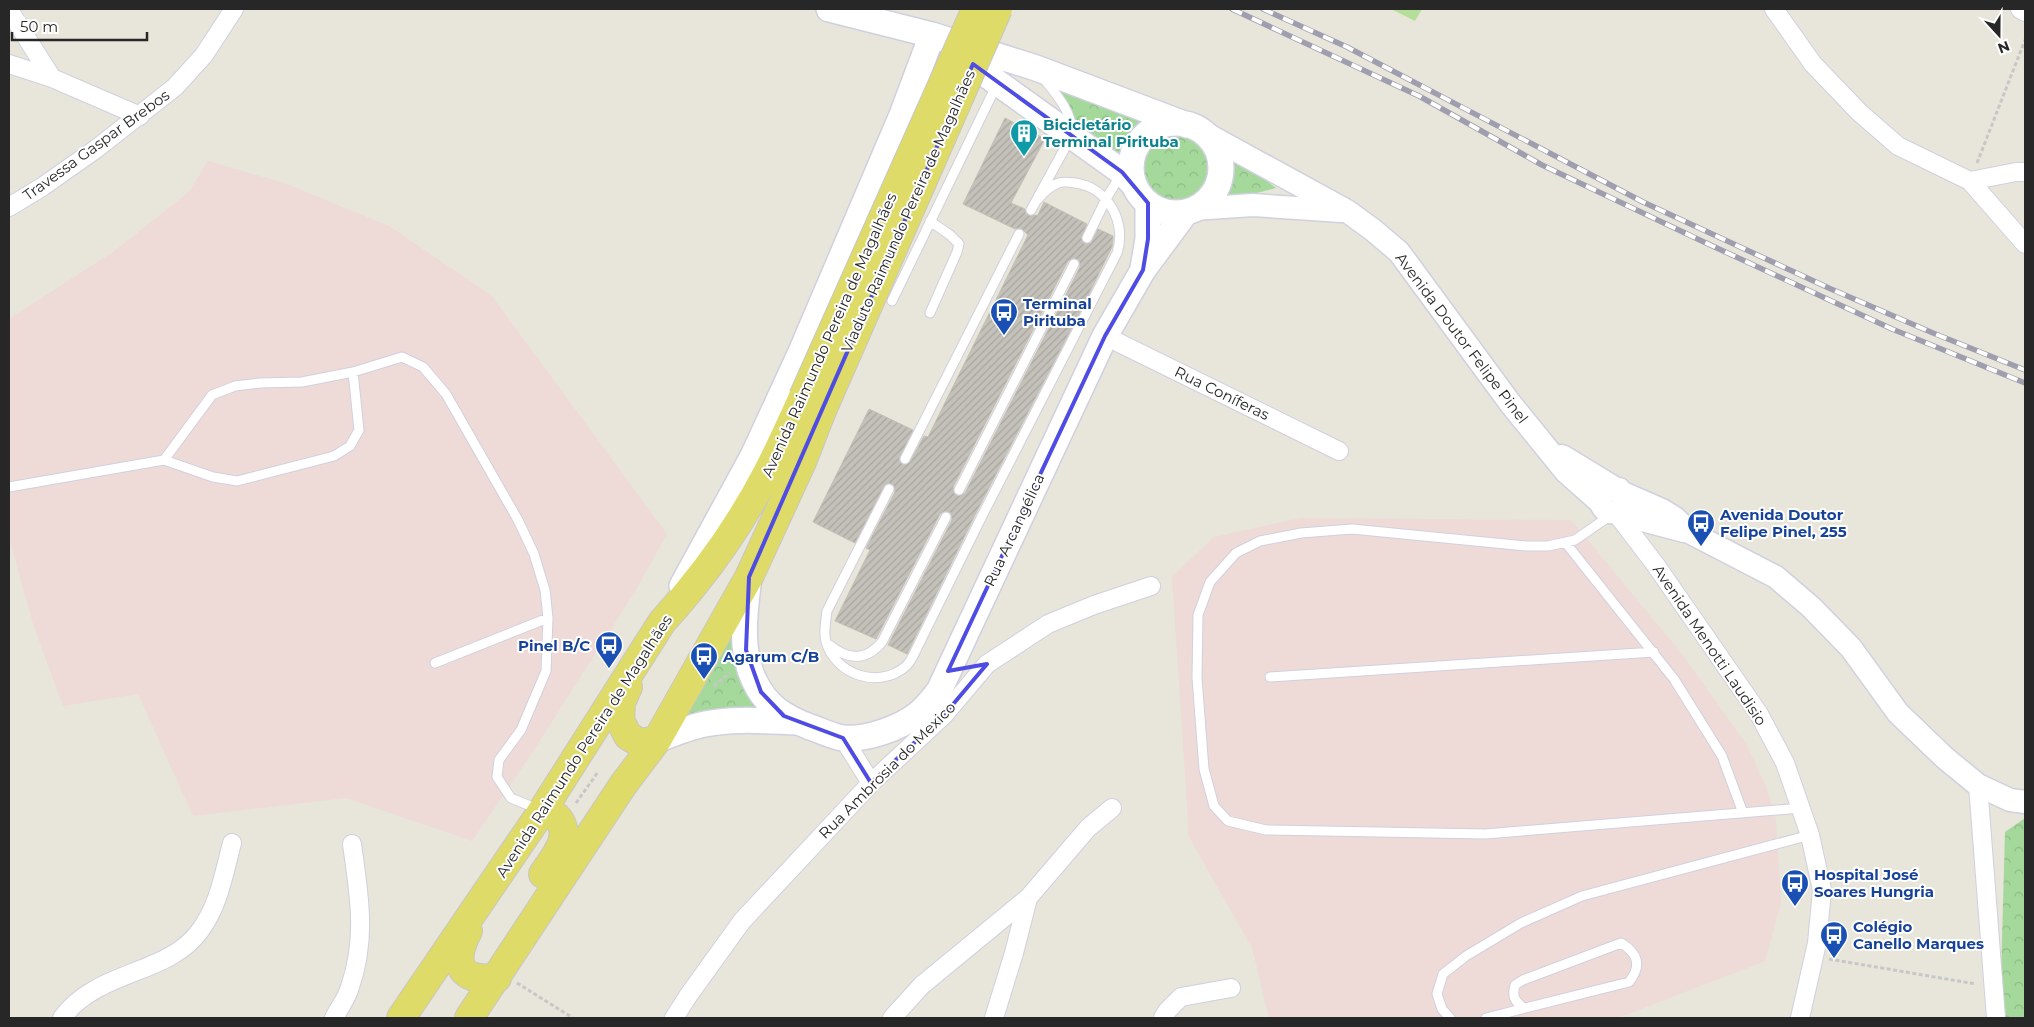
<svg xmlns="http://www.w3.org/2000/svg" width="2034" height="1027" font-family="Montserrat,sans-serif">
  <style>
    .medical { fill: #eedbd8 }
    .forest { fill: url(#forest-crowns) }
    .pitch { fill: #b4df99 }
    .building { fill: url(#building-hatch); stroke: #c3c1b4; fill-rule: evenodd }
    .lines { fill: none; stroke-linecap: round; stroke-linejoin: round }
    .service-casing { stroke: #d0d0df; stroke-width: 11 }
    .minor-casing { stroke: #d0d0df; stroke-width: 20 }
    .tertiary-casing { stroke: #d0d0df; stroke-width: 25 }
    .secondary-casing { stroke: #d0d0df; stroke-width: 28 }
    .primary-casing { stroke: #c7c7c7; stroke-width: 30 }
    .path { stroke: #c7c7c7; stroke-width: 3; stroke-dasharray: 4 2.5; stroke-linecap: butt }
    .service { stroke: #fff; stroke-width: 9 }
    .minor { stroke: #fff; stroke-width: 18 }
    .tertiary { stroke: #fff; stroke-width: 22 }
    .secondary { stroke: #fff; stroke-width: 25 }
    .primary { stroke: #dfdb68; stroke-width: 28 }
    .rail-casing { stroke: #9f9eaf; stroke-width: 5.5 }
    .rail { stroke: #fff; stroke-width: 4; stroke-dasharray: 11; stroke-linecap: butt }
    .primary-bridge-casing { stroke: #c7c7c7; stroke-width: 30; stroke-linecap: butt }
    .primary-bridge { stroke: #dfdb68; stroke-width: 28 }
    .marked { fill: none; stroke: #4e4ce4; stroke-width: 4; stroke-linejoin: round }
    .labels { text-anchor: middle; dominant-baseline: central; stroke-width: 4; stroke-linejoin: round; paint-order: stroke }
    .culture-label { font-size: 15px; font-weight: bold; fill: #0d838f; stroke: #fff; text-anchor: start }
    .street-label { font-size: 15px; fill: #272727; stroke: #fff }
    .transit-label { font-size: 15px; font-weight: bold; fill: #164399; stroke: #fff; text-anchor: start }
  </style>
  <defs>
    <pattern id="forest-crowns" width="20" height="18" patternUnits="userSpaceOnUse" patternTransform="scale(1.25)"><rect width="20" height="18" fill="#a5d99c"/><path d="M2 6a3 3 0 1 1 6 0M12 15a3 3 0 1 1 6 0" fill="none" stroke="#8eba86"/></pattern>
    <pattern id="building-hatch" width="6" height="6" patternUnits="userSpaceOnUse" patternTransform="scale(1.25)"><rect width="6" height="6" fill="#c4c1ba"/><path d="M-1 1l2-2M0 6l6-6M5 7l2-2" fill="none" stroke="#a8a6a0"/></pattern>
  </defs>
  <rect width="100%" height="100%" fill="#e8e5da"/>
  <!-- medical -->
  <path class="medical" d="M208,161L284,183L389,226L491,295L667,534L637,588L534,750L472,841L346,798L193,816L138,694L63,706L34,627L9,538V319L113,252L189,192Z
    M1301,518L1571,520L1682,654L1747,745L1766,787L1776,819L1781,903L1765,961L1618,1018H1269L1252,948L1189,837L1172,577L1214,537Z"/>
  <!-- forest -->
  <path class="forest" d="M1057,89L1169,122C1141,127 1134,144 1121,167L1074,132Z
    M1141 170a35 35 0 1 1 70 0a35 35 0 1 1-70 0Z
    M1218,144L1276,188L1208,206C1224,186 1233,168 1218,144Z
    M739,605L769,711L682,724Z
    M2025,818V1018H2006L2001,976L2005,832Z"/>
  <!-- pitch -->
  <path class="pitch" d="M1391,9H1422L1415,21Z"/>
  <!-- building -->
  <path class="building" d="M1005,118L1045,139L1011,203L1025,209L1026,214L1031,216L1038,215L1044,202L1087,224L1081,238L1085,244L1091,243L1098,229L1113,236V241L1112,247L1081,310L976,513L907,654L888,645L952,520L951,513L945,511L940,514L876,639L835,621L870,550L866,548L895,492L894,486L889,483L884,486L855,543L813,522L869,409L913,430L899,459L903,465L910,462L924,436L928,437L1028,235L1021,228L1015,229L963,204ZM1073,258L1079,260L1080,267L965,493L962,495L957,496L954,493L953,487L1068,261Z"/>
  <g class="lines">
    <!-- service casing -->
    <g class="service-casing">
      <path id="service" d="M1031,210L1072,135C1073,113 1057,95 1044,79
        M930,221L950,235L959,244L957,252L930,313
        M1087,238L1106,199L1135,151
        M892,301L997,84
        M905,459L1019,234
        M164,460L213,477L237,481L334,456L350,446L359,430L353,372
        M9,487L164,460L212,395L235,386L260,383L302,382L353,372L402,357L423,367L446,394L518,520L534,554L545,590L548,618L546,671L521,730L499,760L497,777L511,798L540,810
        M889,489L827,611C826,621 823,632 826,642C836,675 878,689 905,667C909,664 912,658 914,654L982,516L1117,253C1127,223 1108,187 1075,183C1069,182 1062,181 1056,184C1049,187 1043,193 1038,199
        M959,490L1074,264
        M1611,515L1575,540L1548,546H1526L1352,529L1301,533L1260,541L1236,553L1210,582L1198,615L1197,678L1204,769L1214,806L1228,821L1266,830L1485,834L1801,808
        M1565,542L1674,679L1722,756L1743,813
        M828,644C848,660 865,662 882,642L946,517
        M435,663L548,618
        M1270,677L1654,652
        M1450,1018L1442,1009L1437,994L1443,974L1466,956L1521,923L1582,896L1810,835
        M1486,1018L1629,982C1642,966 1638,953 1621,943L1523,980L1515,985C1512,996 1514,1001 1524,1008"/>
    </g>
    <!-- minor casing -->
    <g class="minor-casing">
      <path id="minor" d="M1774,9L1813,64L1859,112L1898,146L1970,181L2016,172H2025
        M2020,9L2025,12
        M9,10L52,78
        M9,64L52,78L140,116
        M1970,181L2025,244
        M9,207L42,187L96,149L175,87L204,55L234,9
        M1105,336L1339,451
        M1616,513L1655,564L1759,714L1785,763L1810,835L1822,890L1817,943L1800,1018
        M843,738L871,783
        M1978,785L1996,1018
        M62,1018C97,970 167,975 199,932C219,906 224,873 232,843
        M334,1018C339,1008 347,998 350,987C367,938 359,894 352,844
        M674,1018L688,996L742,921L871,783L944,715L987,664L1048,624L1094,605L1151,586
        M892,1018L922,985L1028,898L1088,828L1112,808
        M994,1018L1014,953L1028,898
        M1163,1018L1167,1011L1181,997L1231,988"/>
    </g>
    <!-- tertiary casing -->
    <g class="tertiary-casing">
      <path id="tertiary" d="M1199,130L1347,211L1373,230L1399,252L1510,403L1566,472L1601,503
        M1194,209L1253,205L1341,211
        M1562,456L1613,487
        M1623,493L1624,503L1618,512C1602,516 1595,499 1607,489H1619L1623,493L1662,510L1675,518L1689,532L1776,577L1811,607L1851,648L1898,713L1945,758L1978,785L2010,800L2025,802
        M1618,512L1639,519L1684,531"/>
    </g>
    <!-- secondary casing -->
    <g class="secondary-casing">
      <path id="secondary" d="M829,9L932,35L1036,68L1187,125
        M956,53L1122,172L1135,186
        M1131 168a45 45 0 1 1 90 0a45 45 0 1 1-90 0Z
        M1143,268L1148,239V203
        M749,577C745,610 739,649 754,680C766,706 784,717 810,727C820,730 833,737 843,738C867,740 900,728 918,714C926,708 933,698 939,691L1105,336L1143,270L1186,212
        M682,586L753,456L801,352L902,115L932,35
        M657,740C672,734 689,727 705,724C735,718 766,721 797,722"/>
    </g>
    <!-- primary casing -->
    <g class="primary-casing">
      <path id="primary" d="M628,687L621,703L620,720L628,736L640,743L657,740
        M542,811C559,812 567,827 562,843C558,854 549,865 543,874
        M468,931C451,963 459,982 497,978
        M401,1018L542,811L662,622C703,577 739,527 767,473C780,448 791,423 803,397
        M469,1018L623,785L657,740L749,577L802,462L821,413"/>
    </g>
    <!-- path -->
    <path class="path" d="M1977,163L2025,40
      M714,686L730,673
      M576,803L598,772
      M1829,959L1976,984
      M517,983L573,1018"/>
    <!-- service -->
    <use href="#service" class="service"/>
    <!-- minor -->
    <use href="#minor" class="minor"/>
    <!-- tertiary -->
    <use href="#tertiary" class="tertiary"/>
    <!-- secondary -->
    <use href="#secondary" class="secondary"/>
    <!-- primary -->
    <use href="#primary" class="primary"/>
    <!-- rail casing -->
    <g class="rail-casing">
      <path id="rail" d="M1232,9L1419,96L1542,165L1706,243L1892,329L2025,383
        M1263,9L1347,47L1643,202L1831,289L1933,333L2025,370"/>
    </g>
    <!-- rail -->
    <use href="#rail" class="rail"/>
    <!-- primary-bridge casing -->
    <g class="primary-bridge-casing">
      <path id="primary-bridge" d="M803,397L976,9
        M821,413L998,9"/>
    </g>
    <!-- primary-bridge -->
    <use href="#primary-bridge" class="primary-bridge"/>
  </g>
  <!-- marked area -->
  <path class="marked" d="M973,64L1122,172L1148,203V239L1143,270L1105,336L948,671L987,664L944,715L871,783L843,738L784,716L761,692L746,650L749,577Z"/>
  <!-- icons -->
  <defs>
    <g id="building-pin" transform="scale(1.4375)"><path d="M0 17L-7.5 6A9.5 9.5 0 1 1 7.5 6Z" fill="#0f9aa8" stroke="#fff"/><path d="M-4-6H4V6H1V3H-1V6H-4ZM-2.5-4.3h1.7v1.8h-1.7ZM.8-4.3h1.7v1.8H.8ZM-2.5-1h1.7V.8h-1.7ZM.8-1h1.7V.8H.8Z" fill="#fff"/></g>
    <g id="bus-pin" transform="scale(1.4375)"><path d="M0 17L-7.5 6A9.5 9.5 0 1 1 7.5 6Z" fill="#1a4fb4" stroke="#fff"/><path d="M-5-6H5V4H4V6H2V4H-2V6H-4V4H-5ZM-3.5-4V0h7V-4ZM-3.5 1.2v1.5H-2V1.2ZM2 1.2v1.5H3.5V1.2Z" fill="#fff"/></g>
  </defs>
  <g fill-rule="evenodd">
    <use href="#building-pin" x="1024" y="133"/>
    <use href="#bus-pin" x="1004" y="312"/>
    <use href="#bus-pin" x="1701" y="523"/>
    <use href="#bus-pin" x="609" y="645"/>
    <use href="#bus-pin" x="704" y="656"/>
    <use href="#bus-pin" x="1795" y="883"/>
    <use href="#bus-pin" x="1834" y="935"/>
  </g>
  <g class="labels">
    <!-- culture labels -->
    <g class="culture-label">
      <text x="1043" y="124">Bicicletário<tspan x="1043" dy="17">Terminal Pirituba</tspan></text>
    </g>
    <!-- street labels -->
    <g class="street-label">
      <text transform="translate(96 145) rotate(-36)">Travessa Gaspar Brebos</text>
      <text transform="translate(908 211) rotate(-66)">Viaduto Raimundo Pereira de Magalhães</text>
      <text transform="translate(829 335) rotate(-66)">Avenida Raimundo Pereira de Magalhães</text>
      <text transform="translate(1462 338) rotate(53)">Avenida Doutor Felipe Pinel</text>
      <text transform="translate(1222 393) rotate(26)">Rua Coníferas</text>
      <text transform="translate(1014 530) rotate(-65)">Rua Arcangélica</text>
      <text transform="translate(1710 645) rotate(56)">Avenida Menotti Laudisio</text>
      <text transform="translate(584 746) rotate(-57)">Avenida Raimundo Pereira de Magalhães</text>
      <text transform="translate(887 770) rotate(-45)">Rua Ambrosia do Mexico</text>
    </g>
    <!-- transit labels -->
    <g class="transit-label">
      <text x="1023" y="303">Terminal<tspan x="1023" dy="17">Pirituba</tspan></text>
      <text x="1720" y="514">Avenida Doutor<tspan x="1720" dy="17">Felipe Pinel, 255</tspan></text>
      <text x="590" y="645" text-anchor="end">Pinel B/C</text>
      <text x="723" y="656">Agarum C/B</text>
      <text x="1814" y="874">Hospital José<tspan x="1814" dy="17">Soares Hungria</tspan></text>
      <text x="1853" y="926">Colégio<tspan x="1853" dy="17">Canello Marques</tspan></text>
    </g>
  </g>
  <!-- border -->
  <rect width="2034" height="1027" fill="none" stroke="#272727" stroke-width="20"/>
  <!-- north arrow -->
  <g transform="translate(1999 35) rotate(159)" stroke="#ffffff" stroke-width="4" paint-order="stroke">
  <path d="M0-4L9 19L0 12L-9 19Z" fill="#272727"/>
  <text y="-8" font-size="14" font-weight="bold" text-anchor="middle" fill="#272727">N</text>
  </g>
  <!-- scale -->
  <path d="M12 32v8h135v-8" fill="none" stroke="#272727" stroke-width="2.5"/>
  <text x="20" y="32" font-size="15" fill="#272727" stroke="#ffffff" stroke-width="4" paint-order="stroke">50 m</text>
</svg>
